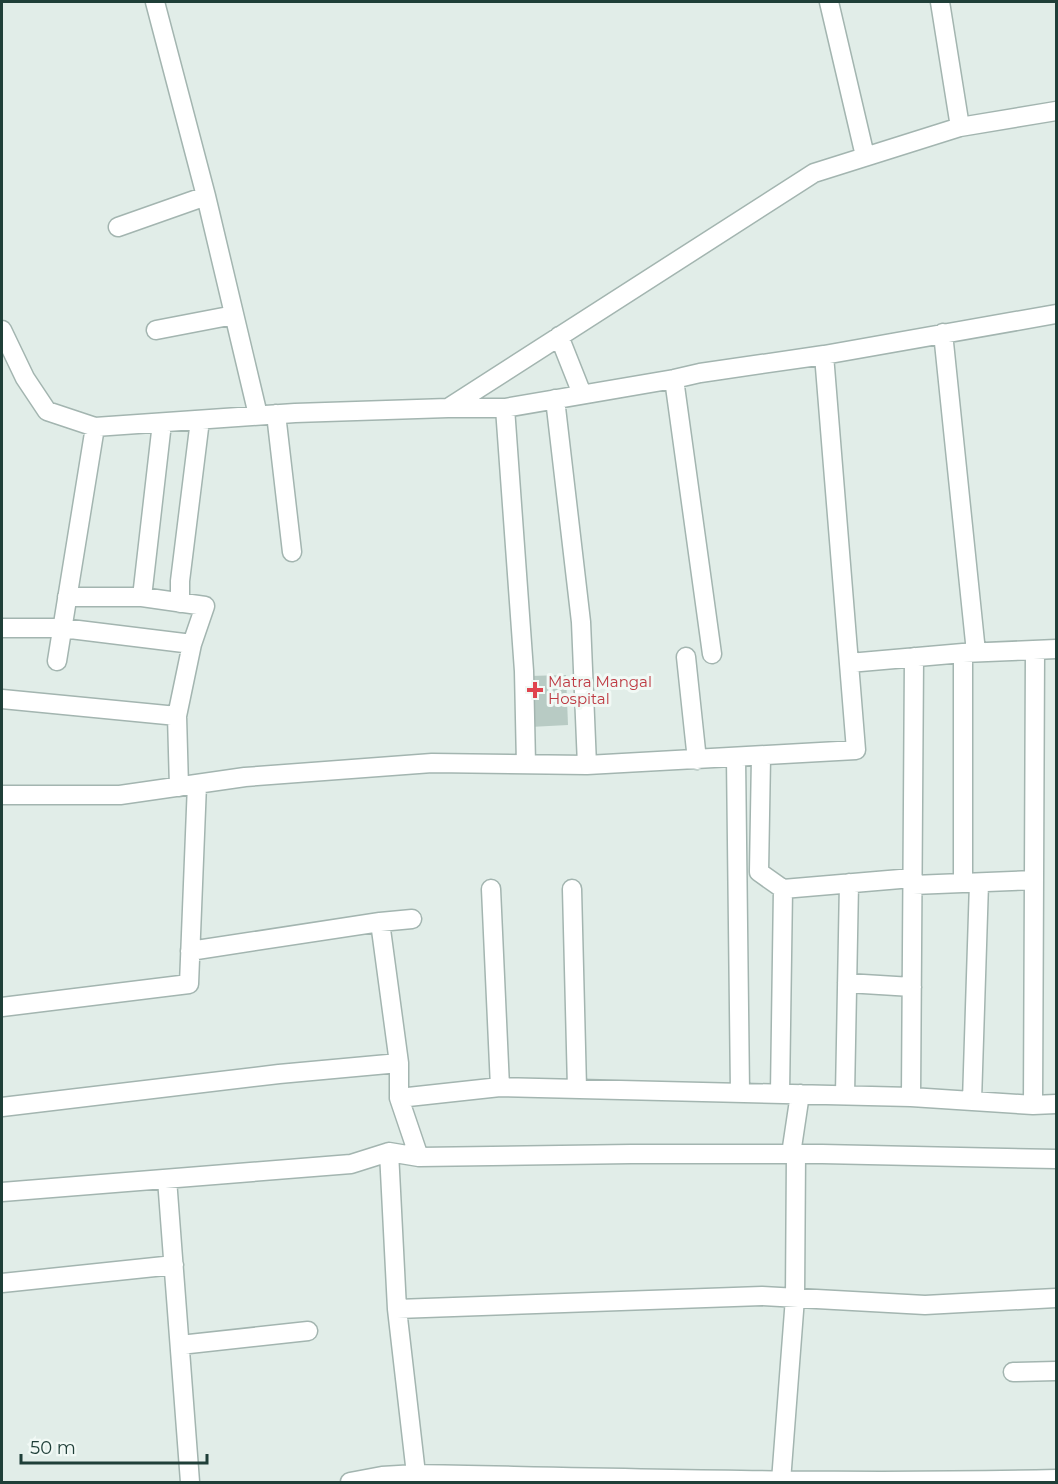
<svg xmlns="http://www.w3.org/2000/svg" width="1058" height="1484" font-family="Montserrat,sans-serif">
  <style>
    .building { fill: #b8cbc4 }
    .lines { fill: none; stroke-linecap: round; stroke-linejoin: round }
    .street-casing { stroke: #a3b5b0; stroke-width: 21 }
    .street { stroke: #fff; stroke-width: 18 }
    .health-dot { fill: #e0444e; stroke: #f1f9f5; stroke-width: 2 }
    .labels { text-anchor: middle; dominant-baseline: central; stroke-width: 6; stroke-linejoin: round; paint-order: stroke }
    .health-label { font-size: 15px; fill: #be3a42; stroke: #f1f9f5; text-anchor: start }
  </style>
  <rect width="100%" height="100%" fill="#e1ede8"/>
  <!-- building -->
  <path class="building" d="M566,675L568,725L530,727L529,676Z"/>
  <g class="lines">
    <!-- street casing -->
    <g class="street-casing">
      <path id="street" d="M155,2L206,196L258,415
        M829,2L865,156
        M940,2L960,127
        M118,227L206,196
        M2,330L25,378L47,411L95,427L295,413L448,408L814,173L960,127L1056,111
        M156,330L234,315
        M943,333L976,652
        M559,336L582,394
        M674,379L712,654
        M555,399L581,622L587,765
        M448,408H505L674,379L700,373L824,355L1056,314
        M505,408L524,671L526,764
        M276,414L292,552
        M67,597H142L205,606L192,644L177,716L179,787
        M142,597L162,423
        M180,603V581L200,420
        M2,628H62L192,644
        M963,653V883
        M686,657L697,760
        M57,661L95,427
        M849,663L963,653L1056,649
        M2,699L177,716
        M761,757L759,872L783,889L780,1093
        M736,758L740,1092
        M2,795H120L245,777L432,763L587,765L856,750L824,355
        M913,885L1034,880
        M491,889L500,1087
        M572,889L577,1088
        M783,889L912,878
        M380,922L399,1063V1098L500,1087L911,1097L1033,1105L1056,1104
        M190,951L380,922L412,919
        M847,983L912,987
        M2,1007L189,984L197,784
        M845,1095L849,883
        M911,1097L914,657
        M399,1098L419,1157
        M972,1101L979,883
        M1033,1105L1035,650
        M2,1107L279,1074L399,1063
        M389,1152L397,1309L416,1474C629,1478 843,1484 1056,1479
        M791,1154L800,1094
        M167,1179L190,1482
        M2,1192L351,1164L389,1152L419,1157L631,1154H822L1056,1159
        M2,1283L174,1265
        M397,1309L762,1296L925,1305L1056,1298
        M180,1345L308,1331
        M1013,1372L1056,1371
        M781,1481L795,1298L796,1154
        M350,1482L382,1476L416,1474"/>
    </g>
    <!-- street -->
    <use href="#street" class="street"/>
  </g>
  <!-- markers -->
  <path class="health-dot" d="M532 681h6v6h6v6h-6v6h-6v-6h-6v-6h6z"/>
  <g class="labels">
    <!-- health labels -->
    <g class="health-label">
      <text x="548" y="681">Matra Mangal<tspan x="548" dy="17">Hospital</tspan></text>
    </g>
  </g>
  <!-- border -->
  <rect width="1058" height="1484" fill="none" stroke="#1f3f38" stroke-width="6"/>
  <!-- scale -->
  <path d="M21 1454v9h186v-9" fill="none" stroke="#1f3f38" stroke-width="3"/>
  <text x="30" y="1454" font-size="18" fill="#1f3f38" stroke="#f1f9f5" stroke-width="4.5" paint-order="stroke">50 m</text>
</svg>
